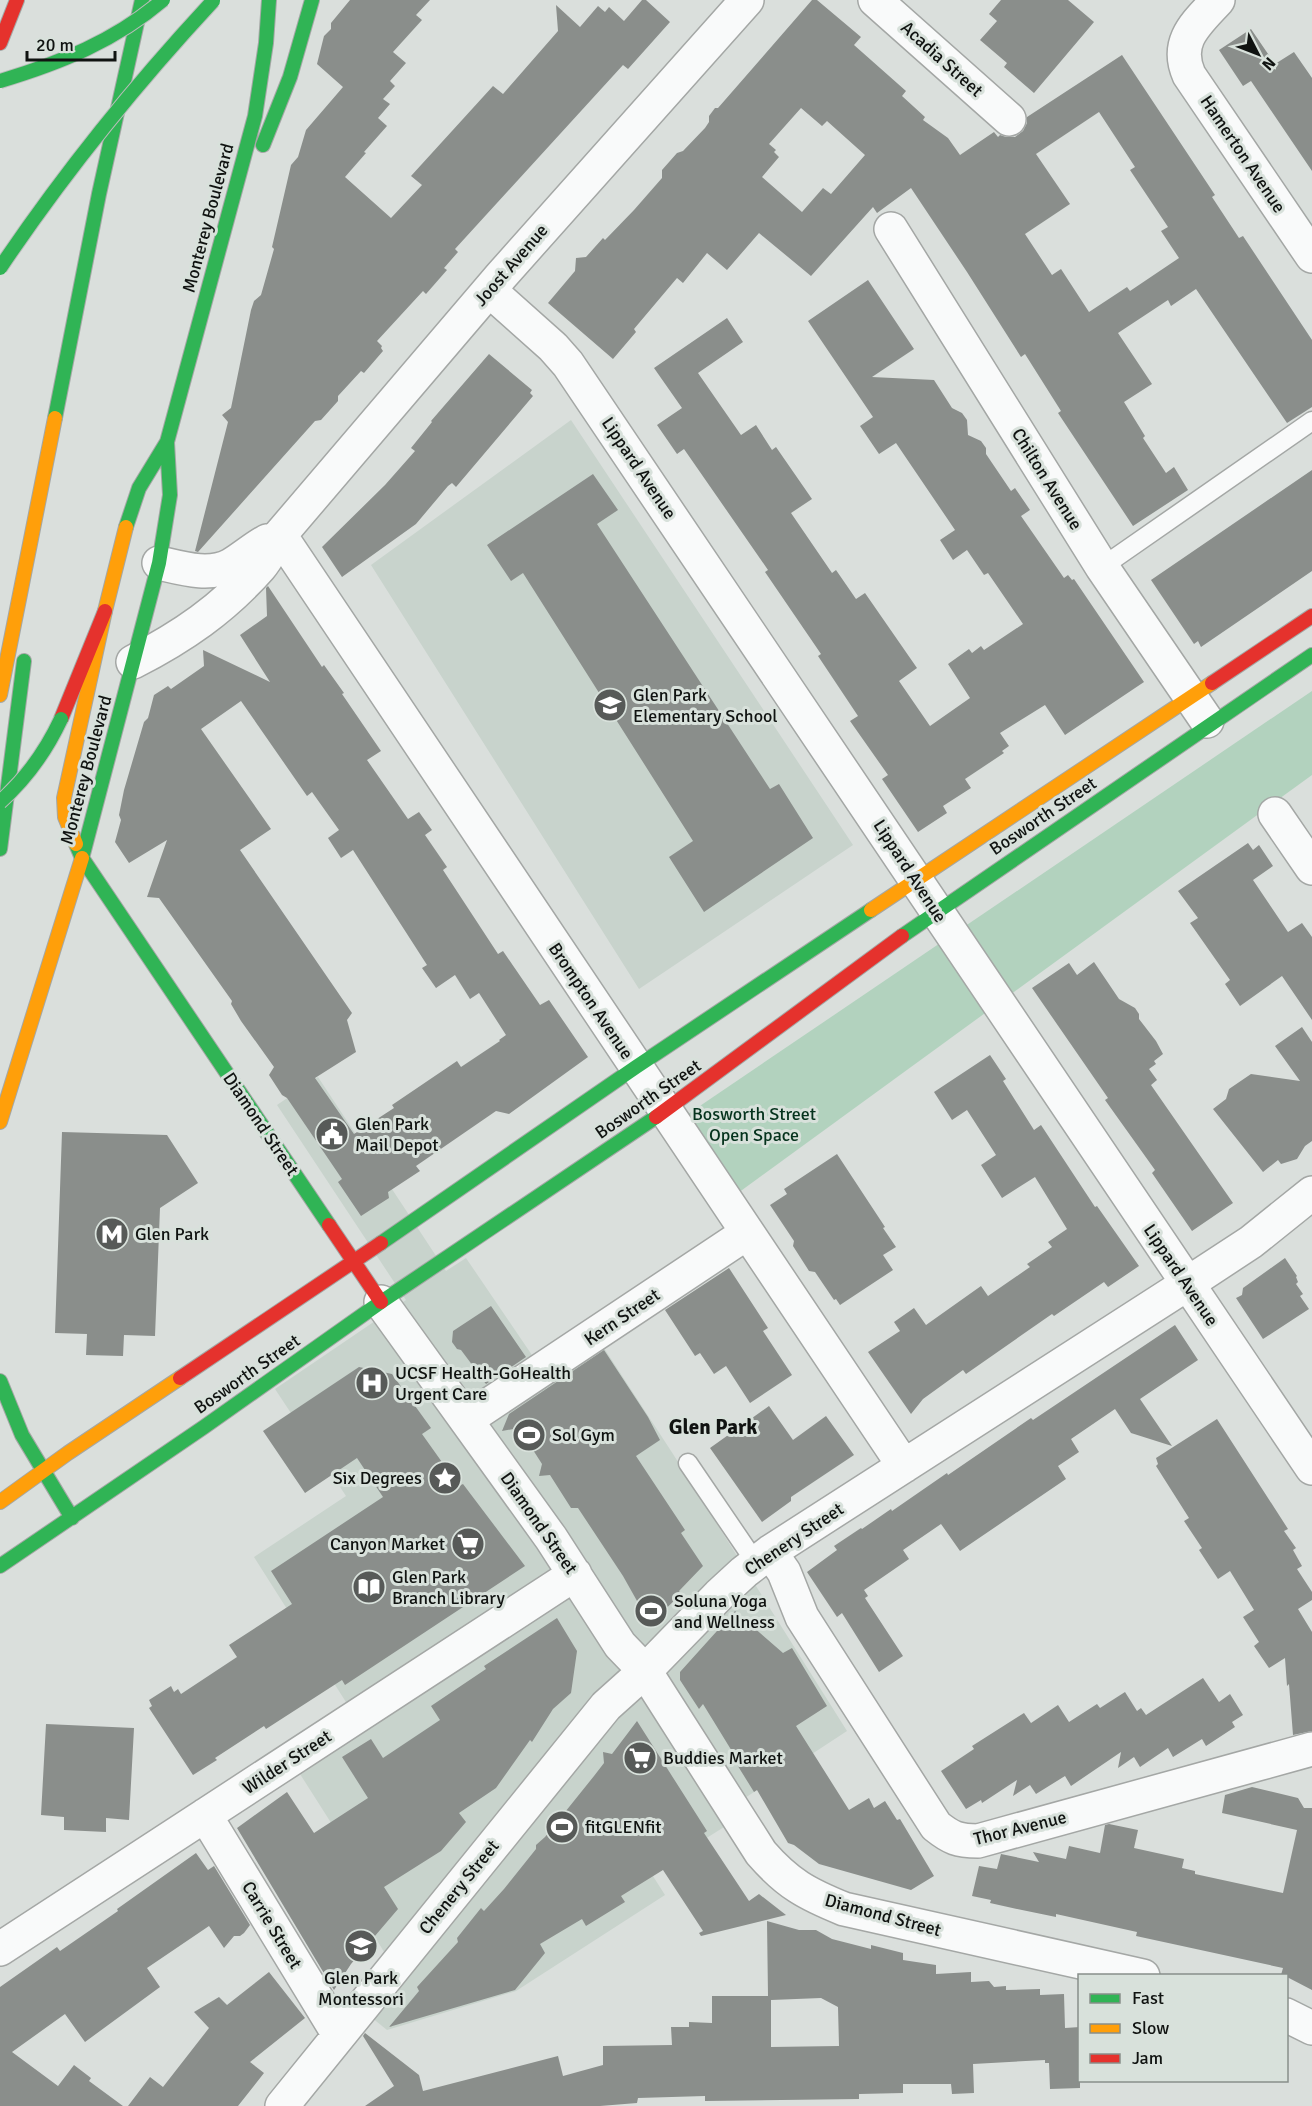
<svg xmlns="http://www.w3.org/2000/svg" width="1312" height="2106" font-family="Signika,sans-serif">
  <style>
    .built { fill: #c8d3cc }
    .green { fill: #b2d2be }
    .building { fill: #8a8e8b; fill-rule: evenodd }
    .lines { fill: none; stroke-linecap: round; stroke-linejoin: round }
    .lane-casing { stroke: #a4a7a5; stroke-width: 21 }
    .street-casing { stroke: #a4a7a5; stroke-width: 36 }
    .fast-casing { stroke: #a4a7a5; stroke-width: 16 }
    .slow-casing { stroke: #a4a7a5; stroke-width: 16 }
    .jam-casing { stroke: #a4a7a5; stroke-width: 16 }
    .lane { stroke: #f9fafa; stroke-width: 18 }
    .street { stroke: #f9fafa; stroke-width: 33 }
    .fast { stroke: #30b455; stroke-width: 14 }
    .slow { stroke: #ff9f0a; stroke-width: 14 }
    .jam { stroke: #e5322d; stroke-width: 14 }
    .fast-bridge-casing { stroke: #b9bcba; stroke-width: 16; stroke-linecap: butt }
    .fast-bridge { stroke: #30b455; stroke-width: 14 }
    .labels { text-anchor: middle; dominant-baseline: central; stroke-width: 6; stroke-linejoin: round; paint-order: stroke }
    .street-label { font-size: 18px; fill: #101311; stroke: #d8e1db }
    .poi-label { font-size: 18px; fill: #101311; stroke: #d8e1db; text-anchor: start }
    .park-label { font-size: 18px; fill: #05331d; stroke: #d8e1db }
    .quarter-label { font-size: 21px; font-weight: bold; fill: #101311; stroke: #d8e1db }
  </style>
  <rect width="100%" height="100%" fill="#dadfdc"/>
  <!-- built -->
  <path class="built" d="M571,420L853,845L639,989L371,565Z
    M318,1077L446,1271L466,1258L536,1361L589,1325L673,1454L847,1731L725,1811L732,1822L651,1873L665,1895L516,1991L387,2030L355,2004L389,1960L323,1852L342,1840L286,1752L351,1710L254,1557L346,1496L275,1389L406,1300L277,1105Z"/>
  <!-- green -->
  <path class="green" d="M1312,691V775L738,1193L688,1114Z"/>
  <!-- building -->
  <path class="building" d="M350,0H430L416,15L422,20L393,52L406,63L390,81L395,86L383,99L390,104L378,118L387,126L364,152L366,153L345,177L391,218L422,185L411,176L493,86L503,94L558,31L556,5L580,27L598,6L605,12L609,7L624,21L642,0H646L670,22L628,69L623,65L455,249L458,252L444,268L447,270L426,294L423,291L377,341L382,346L381,348L383,351L364,373L361,371L338,396V401L321,420L315,421L198,552L195,551L228,422L222,415L231,408L251,310L254,301L261,295L274,249L272,247L291,165L298,157L306,130L343,87L317,64L324,36L331,29V23Z
    M812,0H817L861,37L854,45L906,91L902,96L925,117L923,120L948,138L960,155L994,132L998,137L1000,135L1006,137H1015L1023,131L1027,123V117L1122,55L1215,195L1212,197L1239,238L1243,236L1312,340V407L1287,423L1196,289L1171,306L1168,300L1118,333L1152,384L1124,402L1145,436L1143,438L1166,473L1174,467L1188,490L1133,526L1058,413L1061,411L1025,354L1021,357L967,272L911,188L877,213L873,207L811,276L759,233L727,270L707,253L683,283L677,278L634,329L636,332L613,359L548,303L575,271L576,258L586,257L603,238L605,240L634,210L662,178V170L677,153L683,151L705,128L709,122V116L715,108H718ZM801,108L822,126L827,121L865,155L831,194L823,188L802,212L762,177L779,157L774,152L776,150L769,144ZM1099,112L1135,167L1130,170L1168,227L1161,231L1179,258L1130,291L1127,287L1089,312L1061,269L1052,275L1025,234L1070,204L1036,154Z
    M1001,0H1068L1094,22L1034,93L1004,67L1007,63L980,40L997,21L989,14Z
    M1251,29L1275,64L1294,52L1312,78V171L1251,81L1243,86L1219,50Z
    M868,280L914,349L872,377L934,380L952,408L962,413L967,420L968,435L981,441L986,448V454L1011,491L1015,488L1030,510L1021,516L1064,578L1068,575L1072,580L1074,579L1144,682L1065,735L1045,705L1000,733L1009,746L1002,751L1004,753L965,779L971,788L943,806L947,813L918,832L882,779L888,775L850,721L858,716L818,656L821,654L765,572L768,570L684,449L677,454L657,425L682,408L654,368L727,318L743,342L698,373L741,435L756,425L772,450L776,447L812,499L791,513L832,573L836,570L856,599L865,593L917,668L899,681L930,726L970,698L948,664L969,649L972,653L981,646L984,650L1023,624L988,573L984,575L967,550L953,560L940,540L955,530L896,443L879,454L860,426L873,417L808,321Z
    M489,354L532,390L530,393L533,396L456,487L452,483L448,486L416,524L342,577L322,547L385,485L415,451L411,448L432,422L431,421Z
    M1312,470V571L1201,647L1198,641L1194,644L1151,580Z
    M593,474L618,510L597,524L770,789L779,784L813,838L704,912L669,857L693,841L523,573L511,581L487,545Z
    M268,586L322,667L324,665L344,693L342,694L381,751L367,760L408,819L419,812L432,830L425,835L447,867L443,870L498,954L503,951L540,1005L549,1000L588,1057L509,1114L496,1111L416,1166L420,1171L388,1192L389,1198L361,1216L338,1182L342,1179L287,1098L282,1095L269,1075L274,1067L241,1021L231,1004L232,1001L159,898L147,897L167,840L129,863L115,842L121,820L119,815L124,790L144,722L148,718L154,695L168,686L171,689L204,666L203,650L270,682L240,635L267,616L266,588ZM241,701L307,796L312,792L339,830L328,838L341,858L353,850L427,965L422,968L436,988L455,975L470,999L479,993L506,1035L499,1040L500,1041L461,1067L457,1061L392,1105L394,1108L354,1134L315,1078L356,1052L347,1020L352,1013L240,850L271,829L201,729Z
    M1248,843L1253,850L1259,845L1273,866L1253,880L1288,932L1302,923L1312,937V1020L1282,976L1240,1006L1225,984L1230,980L1190,923L1198,918L1178,891Z
    M1094,962L1119,999L1135,1008L1139,1014V1019L1156,1041L1163,1054L1154,1061L1156,1064L1149,1069L1157,1080L1151,1085L1233,1203L1192,1231L1152,1173L1155,1170L1105,1100L1108,1098L1032,988L1069,963L1077,975Z
    M1302,1027L1312,1042V1141L1305,1146L1297,1159L1281,1164L1278,1160L1263,1172L1213,1109L1226,1099L1229,1089L1251,1074L1300,1081L1275,1046Z
    M990,1055L1006,1079L1003,1081L1034,1130L1041,1125L1095,1207L1097,1206L1139,1266L1108,1287L1104,1282L1054,1316L1052,1314L966,1374L963,1370L923,1399L911,1414L868,1352L900,1331L894,1322L914,1308L926,1325L981,1286L988,1296L1030,1267L1027,1264L1052,1247L1048,1242L1067,1229L1035,1177L1002,1198L981,1165L996,1155L967,1110L952,1120L934,1092Z
    M62,1132L167,1135L198,1183L160,1208L155,1336L124,1335L123,1356L86,1355L87,1334L55,1333Z
    M837,1154L885,1227L883,1228L896,1247L883,1255L893,1270L840,1305L836,1299L834,1300L815,1272L809,1271L793,1246L794,1241L770,1205L787,1194L784,1189Z
    M1285,1258L1297,1276L1296,1277L1298,1282L1296,1284L1303,1294L1300,1296L1309,1309L1263,1339L1236,1298L1242,1295L1243,1288Z
    M729,1268L768,1328L763,1331L792,1375L750,1403L726,1366L714,1374L700,1353L695,1356L665,1310Z
    M491,1306L526,1357L486,1384L482,1379L478,1377L473,1370V1366L461,1350L457,1349L452,1342L453,1331Z
    M1175,1325L1198,1360L1140,1399L1172,1446L1131,1433L1115,1409L1071,1439L1079,1452L1058,1466L1066,1479L960,1551L941,1524L903,1550L909,1559L864,1590L868,1596L865,1598L903,1656L879,1672L842,1613L837,1617L807,1572L837,1550L834,1546L861,1528L862,1529L891,1509L892,1511L947,1473L948,1475L1031,1418L1033,1420Z
    M604,1350L648,1417L660,1440L636,1456L685,1530L681,1533L703,1566L679,1591L681,1594L650,1624L623,1576L578,1508H571L550,1475L539,1476L542,1464L519,1428L502,1431L509,1414Z
    M359,1367L392,1374L431,1428L422,1434L459,1486L463,1484L525,1566L345,1685L342,1680L266,1729L264,1726L215,1758L217,1760L193,1775L149,1708L152,1706L149,1700L171,1686L174,1692L178,1689L181,1694L237,1657L229,1645L292,1604L271,1571L383,1497L357,1458L305,1493L263,1431Z
    M769,1406L793,1440L826,1416L854,1455L791,1497V1501L762,1522L710,1448Z
    M1217,1419L1288,1529L1284,1531L1296,1548L1293,1550L1302,1566L1297,1569L1312,1592V1600L1298,1609L1312,1632V1731L1293,1735L1289,1684L1287,1686L1285,1658L1269,1668L1254,1646L1259,1642L1243,1617L1254,1610L1230,1571L1218,1579L1199,1550L1202,1548L1184,1521L1189,1518L1156,1466L1158,1464L1156,1458Z
    M735,1611L783,1653L792,1648L827,1706L796,1726L849,1810L869,1798L874,1808L885,1801L897,1820L900,1819L934,1876L911,1890L819,1864L794,1845L788,1843L757,1790L754,1792L736,1763L738,1761L703,1704L699,1709L680,1680V1672Z
    M557,1618L577,1651L571,1693L553,1709L532,1742L530,1740L496,1788L459,1813L466,1822L441,1851L384,1887L398,1909L351,1964L334,1990L237,1828L287,1792L314,1833L368,1798L342,1757L371,1739L383,1758L440,1720L431,1706L486,1669L484,1666Z
    M1203,1678L1219,1702L1230,1694L1243,1715L1232,1722L1235,1727L1206,1746L1202,1739L1173,1757L1168,1748L1140,1767L1134,1757L1118,1768L1121,1752L1071,1786L1065,1776L1036,1794L1030,1785L1013,1796L1017,1780L982,1803L981,1800L966,1809L941,1771L974,1749L972,1746L1024,1713L1031,1723L1058,1705L1069,1722L1097,1704L1100,1708L1125,1692L1137,1711L1141,1708L1146,1715Z
    M637,1721L707,1831L704,1833L749,1901L759,1894L786,1915L701,1936L699,1933L703,1931L663,1870L621,1896L625,1902L586,1926L582,1919L540,1944L545,1953L515,1990L389,2027L419,1991L417,1987L458,1942L457,1938L481,1908L484,1911L504,1889L536,1849V1845L545,1837L594,1776L604,1763L603,1752L612,1754Z
    M46,1724L134,1728L129,1820L106,1818V1832L64,1830V1817L41,1815Z
    M1252,1787L1298,1798L1304,1808H1312V1990L1287,1977V1976L1281,1975L1283,1968L1136,1936L1137,1932L1056,1914V1917L1022,1910L990,1903L991,1900L972,1896L979,1866L997,1869L1001,1854L1039,1862L1033,1852L1066,1859L1069,1846L1100,1853L1105,1825L1109,1824L1138,1830L1134,1848L1184,1859L1182,1868L1195,1871V1874L1283,1893L1297,1830L1222,1813L1225,1795Z
    M196,1853L208,1870L214,1866L250,1925L244,1933L240,1936H234L224,1948L209,1926L147,1968L160,1987L85,2042L65,2014L12,2052L58,2086L74,2065L91,2078L89,2081L123,2106H0V1987L57,1947L60,1951L118,1911L117,1909Z
    M767,1921L799,1930H816L832,1939L871,1949V1945L903,1953V1960L936,1965V1974L971,1972V1982L989,1981L994,1987L1006,1986V1990L1040,1989V1995L1064,1994L1065,2028L1080,2027V2088L1050,2089L1049,2063H1045V2060L973,2064L974,2093L952,2094L951,2084H903V2093L859,2094V2099L705,2101V2096L638,2098L637,2103L600,2106H365L394,2086L363,2036L365,2033L419,2075L423,2091L558,2056L563,2076L603,2065V2046L672,2045L671,2027H689V2022L712,2023V1996H768ZM821,1998L838,2007L839,2046L771,2047V2000Z
    M269,1972L305,2018L250,2062L264,2073L238,2106H128L150,2077L163,2087L209,2028L194,2012L219,1997L227,2005Z"/>
  <g class="lines">
    <!-- lane casing -->
    <g class="lane-casing">
      <path id="lane" d="M1102,567L1312,421
        M688,1463L756,1563"/>
    </g>
    <!-- street casing -->
    <g class="street-casing">
      <path id="street" d="M875,0L1009,119
        M1218,0C1197,23 1174,41 1189,75L1312,256
        M891,229L1102,567L1207,721
        M489,290L553,347L568,364L1312,1468
        M280,535L904,1466
        M159,563C181,568 209,577 231,565C243,558 254,548 267,541
        M133,662C182,637 223,609 260,567C268,558 273,546 280,535L501,276L747,0
        M1275,814L1312,868
        M381,1302L551,1538L620,1645L645,1671L761,1853C788,1884 807,1894 844,1909L1143,1976
        M466,1420L747,1233
        M770,1552L784,1572L802,1617L936,1826C951,1838 958,1841 978,1841L1312,1749
        M205,1815L339,2035
        M0,1949L575,1574
        M1286,2015L1312,2028
        M282,2106L606,1706L645,1671L719,1595L744,1572L770,1552L1187,1284L1251,1242L1312,1193"/>
    </g>
    <!-- fast casing -->
    <g class="fast-casing">
      <path id="fast" d="M263,145L290,77L312,0
        M55,418L99,194L142,0
        M126,527L139,488L167,442L255,116L266,43L269,0
        M76,844L82,858L329,1225
        M0,849L24,661
        M82,858L159,563L170,495L167,442
        M902,936L1312,655
        M381,1243L636,1067L871,910
        M0,1381L22,1435L72,1518
        M0,1566L204,1427L381,1302L656,1117"/>
    </g>
    <!-- slow casing -->
    <g class="slow-casing">
      <path id="slow" d="M0,695L55,418
        M76,844L65,817L64,798L105,611L126,527
        M871,910L1212,683
        M0,1122L82,858
        M0,1502L68,1453L180,1378"/>
    </g>
    <!-- jam casing -->
    <g class="jam-casing">
      <path id="jam" d="M0,43L17,0
        M1212,683L1312,616
        M61,719L105,611
        M656,1117L902,936
        M329,1225L381,1302
        M180,1378L381,1243"/>
    </g>
    <!-- lane -->
    <use href="#lane" class="lane"/>
    <!-- street -->
    <use href="#street" class="street"/>
    <!-- fast -->
    <use href="#fast" class="fast"/>
    <!-- slow -->
    <use href="#slow" class="slow"/>
    <!-- jam -->
    <use href="#jam" class="jam"/>
    <!-- fast-bridge casing -->
    <g class="fast-bridge-casing">
      <path id="fast-bridge" d="M0,81C60,63 115,41 163,0
        M0,268C64,173 135,85 213,1
        M0,802C27,778 46,751 61,719"/>
    </g>
    <!-- fast-bridge -->
    <use href="#fast-bridge" class="fast-bridge"/>
  </g>
  <!-- icons -->
  <defs>
    <g id="school-disc" transform="scale(1.725)"><circle r="9.5" fill="#575a58" stroke="#d8e1db"/><path d="M0-5L7-2L0 1L-7-2ZM-4 1L0 2.5L4 1V4Q0 6-4 4Z" fill="#fff"/></g>
    <g id="civic-disc" transform="scale(1.725)"><circle r="9.5" fill="#575a58" stroke="#d8e1db"/><path d="M-.6-6.5H3V-4.5H.6V-3L4-1V1h2V6H-6V1h2V-1L-.6-3ZM-1.2 2.5V6h2.4V2.5Z" fill="#fff"/></g>
    <g id="metro-disc" transform="scale(1.725)"><circle r="9.5" fill="#575a58" stroke="#d8e1db"/><path d="M-5.5 5V-5H-3L0 0L3-5H5.5V5H3V-.5L0 4L-3-.5V5Z" fill="#fff"/></g>
    <g id="hospital-disc" transform="scale(1.725)"><circle r="9.5" fill="#575a58" stroke="#d8e1db"/><path d="M-5-5h3v3.5h4V-5h3V5h-3V1.5h-4V5h-3Z" fill="#fff"/></g>
    <g id="stadium-disc" transform="scale(1.725)"><circle r="9.5" fill="#575a58" stroke="#d8e1db"/><path d="M0-5a6.5 5 0 1 0 0 10a6.5 5 0 1 0 0-10ZM-3.5-1.8h7v3.6h-7Z" fill="#fff"/></g>
    <g id="sight-disc" transform="scale(1.725)"><circle r="9.5" fill="#575a58" stroke="#d8e1db"/><path d="M0-6L1.8-2.2L6-1.7L2.9 1.2L3.7 5.4L0 3.3L-3.7 5.4L-2.9 1.2L-6-1.7L-1.8-2.2Z" fill="#fff"/></g>
    <g id="supermarket-disc" transform="scale(1.725)"><circle r="9.5" fill="#575a58" stroke="#d8e1db"/><path d="M-6-5.5h2.5l.6 2H6L4.5 2H-2.5L-4.4-4H-6ZM-1.5 3.2a1.3 1.3 0 1 0 .1 0ZM3 3.2a1.3 1.3 0 1 0 .1 0Z" fill="#fff"/></g>
    <g id="library-disc" transform="scale(1.725)"><circle r="9.5" fill="#575a58" stroke="#d8e1db"/><path d="M-6-4Q-3-5.5-.7-3.5V5Q-3 3-6 4ZM6-4Q3-5.5 .7-3.5V5Q3 3 6 4Z" fill="#fff"/></g>
  </defs>
  <g fill-rule="evenodd">
    <use href="#school-disc" x="610" y="705"/>
    <use href="#civic-disc" x="332" y="1134"/>
    <use href="#metro-disc" x="112" y="1234"/>
    <use href="#hospital-disc" x="372" y="1383"/>
    <use href="#stadium-disc" x="529" y="1435"/>
    <use href="#sight-disc" x="445" y="1478"/>
    <use href="#supermarket-disc" x="468" y="1544"/>
    <use href="#library-disc" x="369" y="1587"/>
    <use href="#stadium-disc" x="651" y="1611"/>
    <use href="#supermarket-disc" x="640" y="1758"/>
    <use href="#stadium-disc" x="562" y="1827"/>
    <use href="#school-disc" x="361" y="1946"/>
  </g>
  <g class="labels">
    <!-- street labels -->
    <g class="street-label">
      <text transform="translate(942 59) rotate(42)">Acadia Street</text>
      <text transform="translate(1243 154) rotate(56)">Hamerton Avenue</text>
      <text transform="translate(208 218) rotate(-75)">Monterey Boulevard</text>
      <text transform="translate(511 265) rotate(-49)">Joost Avenue</text>
      <text transform="translate(639 468) rotate(56)">Lippard Avenue</text>
      <text transform="translate(1047 479) rotate(58)">Chilton Avenue</text>
      <text transform="translate(86 770) rotate(-75)">Monterey Boulevard</text>
      <text transform="translate(1043 816) rotate(-34)">Bosworth Street</text>
      <text transform="translate(910 871) rotate(57)">Lippard Avenue</text>
      <text transform="translate(591 1001) rotate(56)">Brompton Avenue</text>
      <text transform="translate(648 1099) rotate(-35)">Bosworth Street</text>
      <text transform="translate(261 1124) rotate(56)">Diamond Street</text>
      <text transform="translate(1181 1275) rotate(56)">Lippard Avenue</text>
      <text transform="translate(622 1317) rotate(-34)">Kern Street</text>
      <text transform="translate(247 1374) rotate(-35)">Bosworth Street</text>
      <text transform="translate(539 1523) rotate(55)">Diamond Street</text>
      <text transform="translate(794 1539) rotate(-34)">Chenery Street</text>
      <text transform="translate(287 1762) rotate(-33)">Wilder Street</text>
      <text transform="translate(1020 1828) rotate(-14)">Thor Avenue</text>
      <text transform="translate(459 1887) rotate(-51)">Chenery Street</text>
      <text transform="translate(883 1915) rotate(15)">Diamond Street</text>
      <text transform="translate(272 1925) rotate(59)">Carrie Street</text>
    </g>
    <!-- poi labels -->
    <g class="poi-label">
      <text x="633" y="695">Glen Park<tspan x="633" dy="21">Elementary School</tspan></text>
      <text x="355" y="1124">Glen Park<tspan x="355" dy="21">Mail Depot</tspan></text>
      <text x="135" y="1234">Glen Park</text>
      <text x="395" y="1373">UCSF Health-GoHealth<tspan x="395" dy="21">Urgent Care</tspan></text>
      <text x="552" y="1435">Sol Gym</text>
      <text x="422" y="1478" text-anchor="end">Six Degrees</text>
      <text x="445" y="1544" text-anchor="end">Canyon Market</text>
      <text x="392" y="1577">Glen Park<tspan x="392" dy="21">Branch Library</tspan></text>
      <text x="674" y="1601">Soluna Yoga<tspan x="674" dy="21">and Wellness</tspan></text>
      <text x="663" y="1758">Buddies Market</text>
      <text x="585" y="1827">fitGLENfit</text>
      <text x="361" y="1978" text-anchor="middle">Glen Park<tspan x="361" dy="21">Montessori</tspan></text>
    </g>
    <!-- park labels -->
    <g class="park-label">
      <text x="754" y="1114">Bosworth Street<tspan x="754" dy="21">Open Space</tspan></text>
    </g>
    <!-- quarter labels -->
    <g class="quarter-label">
      <text x="713" y="1427">Glen Park</text>
    </g>
  </g>
  <!-- legend -->
  <rect x="1078" y="1974" width="210" height="108" fill="#d8e1db" stroke="#888f8a" stroke-width="1.5"/>
  <rect x="1090" y="1994" width="30" height="9" fill="#30b455" stroke="#888f8a" stroke-width="1.5"/>
  <text x="1132" y="2004" font-size="18" fill="#101311">Fast</text>
  <rect x="1090" y="2024" width="30" height="9" fill="#ff9f0a" stroke="#888f8a" stroke-width="1.5"/>
  <text x="1132" y="2034" font-size="18" fill="#101311">Slow</text>
  <rect x="1090" y="2054" width="30" height="9" fill="#e5322d" stroke="#888f8a" stroke-width="1.5"/>
  <text x="1132" y="2064" font-size="18" fill="#101311">Jam</text>
  <!-- north arrow -->
  <g transform="translate(1258 54) rotate(132)" stroke="#d8e1db" stroke-width="4.5" paint-order="stroke">
  <path d="M0-4.5L10 22L0 15L-10 22Z" fill="#101311"/>
  <text y="-9" font-size="16" font-weight="bold" text-anchor="middle" fill="#101311">N</text>
  </g>
  <!-- scale -->
  <path d="M27 51v9h88v-9" fill="none" stroke="#101311" stroke-width="3"/>
  <text x="36" y="51" font-size="18" fill="#101311" stroke="#d8e1db" stroke-width="4.5" paint-order="stroke">20 m</text>
</svg>
